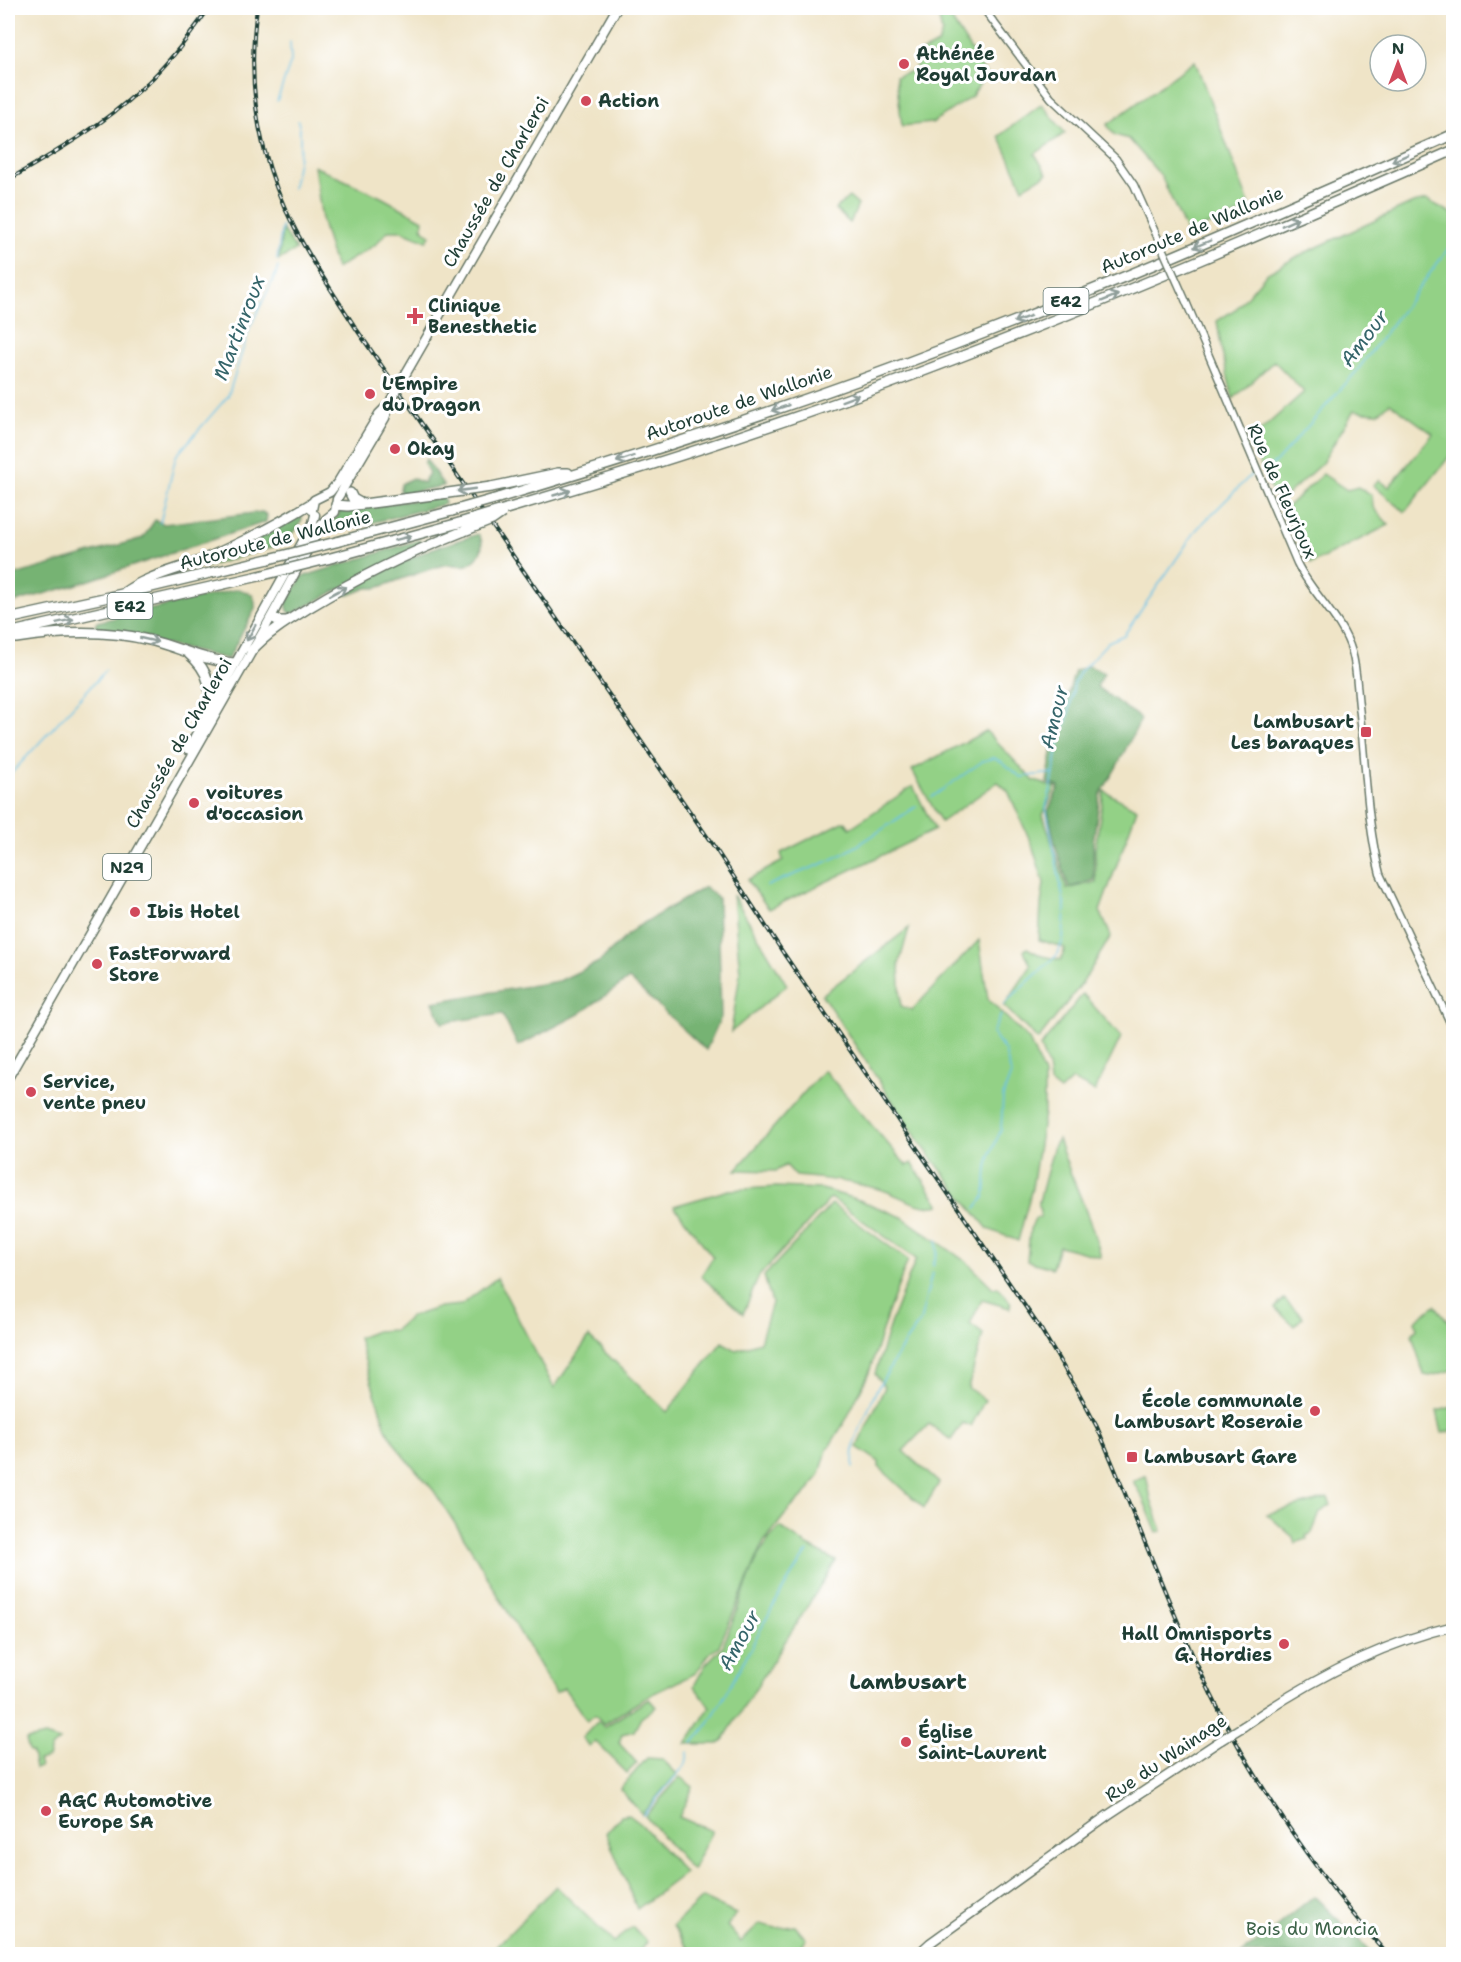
<svg xmlns="http://www.w3.org/2000/svg" width="1461" height="1962" font-family="'Shantell Sans',sans-serif">
  <style>
    .green { fill: #93d186; stroke: #59875d; stroke-width: 1.5 }
    .forest { fill: #76b373; stroke: #4a7854; stroke-width: 1.5 }
    .lines { fill: none; stroke-linecap: round; stroke-linejoin: round }
    .stream { stroke: #69c2e7; stroke-width: 1.5 }
    .minor-casing { stroke: #687767; stroke-width: 9 }
    .major-casing { stroke: #687767; stroke-width: 11 }
    .highway-casing { stroke: #687767; stroke-width: 12 }
    .minor { stroke: #fff; stroke-width: 6 }
    .major { stroke: #fff; stroke-width: 8 }
    .highway { stroke: #fff; stroke-width: 9 }
    .rail-casing { stroke: #1f3d34; stroke-width: 4 }
    .rail { stroke: #fff; stroke-width: 1.5; stroke-dasharray: 4.5; stroke-linecap: butt }
    .minor-bridge-casing { stroke: #687767; stroke-width: 9; stroke-linecap: butt }
    .major-bridge-casing { stroke: #687767; stroke-width: 11; stroke-linecap: butt }
    .highway-bridge-casing { stroke: #687767; stroke-width: 12; stroke-linecap: butt }
    .minor-bridge { stroke: #fff; stroke-width: 6 }
    .major-bridge { stroke: #fff; stroke-width: 8 }
    .highway-bridge { stroke: #fff; stroke-width: 9 }
    .oneway { stroke: #8f9e9a }
    .poi-dot { fill: #d1495b; stroke: #fff; stroke-width: 2 }
    .labels { text-anchor: middle; dominant-baseline: central; stroke-width: 6; stroke-linejoin: round; paint-order: stroke }
    .shield { fill: #fff; stroke: #627771; stroke-width: 1.5 }
    .shield-label { font-size: 16px; font-weight: bold; fill: #1f3d34 }
    .poi-label { font-size: 18px; font-weight: bold; fill: #1f3d34; stroke: #fff; text-anchor: start }
    .street-label { font-size: 18px; fill: #1f3d34; stroke: #fff }
    .park-label { font-size: 18px; fill: #3c6248; stroke: #fff }
    .water-label { font-size: 20px; font-style: italic; fill: #35656a; stroke: #fff }
    .quarter-label { font-size: 21px; font-weight: bold; fill: #1f3d34; stroke: #fff }
  </style>
  <rect width="100%" height="100%" fill="#fff"/>
  <filter id="ink" filterUnits="userSpaceOnUse"><feTurbulence type="fractalNoise" baseFrequency=".0167" numOctaves="2"/><feDisplacementMap in="SourceGraphic" scale="12" xChannelSelector="R" yChannelSelector="G"/><feConvolveMatrix kernelMatrix="1 2 1 2 8 2 1 2 1" color-interpolation-filters="sRGB"/></filter>
  <filter id="wash" filterUnits="userSpaceOnUse"><feTurbulence type="fractalNoise" baseFrequency=".008" numOctaves="4" result="noise"/><feDisplacementMap in="SourceGraphic" scale="24" xChannelSelector="R" yChannelSelector="G"/><feGaussianBlur stdDeviation="1.35" result="paint"/><feColorMatrix in="noise" values="0 0 0 0 0 0 0 0 0 0 0 0 0 0 0 0 0 1.4 0 .05"/><feComposite in="paint" operator="in"/></filter>
  <g filter="url(#wash)">
    <rect width="100%" height="100%" fill="#efe4c7"/>
    <!-- green -->
    <path class="green" d="M937,8H944L986,74L972,96L932,123L902,126L896,76L915,70L921,52L938,44L942,33Z
      M1195,61L1251,209L1187,233L1161,176L1129,139L1115,135L1107,125Z
      M1042,104L1065,133L1035,154L1047,174L1023,188L999,136Z
      M314,166L381,197L423,220L422,228L430,235L427,241L402,231H388L375,245L336,269L323,226Z
      M849,197L858,205L850,223L835,209Z
      M1427,200L1453,214V452L1405,512L1373,485L1379,480L1389,487L1433,434L1390,403L1378,413L1364,412L1354,410L1322,463L1277,504L1250,440L1304,392L1274,361L1233,399L1222,352L1217,321L1237,308L1266,274L1298,256L1413,203Z
      M282,229L296,250L279,260Z
      M1323,474L1347,490L1358,487L1372,495L1373,507L1389,525L1311,564L1285,517L1287,507Z
      M986,731L1034,781L1056,787L1043,815L1067,889L1096,882L1095,849L1104,791L1137,809L1100,911L1111,936L1083,982L1038,1040L1004,1006L1031,966L1024,951L1027,948L1042,956L1061,960L1065,948L1039,940L1041,904L1044,883L1032,845L1008,791L998,782L941,822L912,770Z
      M913,786L935,830L769,909L747,880L783,861L781,853L845,821L850,828Z
      M733,895L787,985L731,1032L740,973Z
      M909,928L899,964L901,1006L912,1010L979,940L988,999L1029,1040L1044,1075V1113L1032,1188L1018,1241L988,1229L965,1201L918,1140L822,995Z
      M1083,994L1121,1037L1095,1091L1072,1080L1060,1091L1050,1083L1048,1067L1040,1047Z
      M824,1070L907,1166L912,1163L940,1205C919,1211 899,1194 879,1189C852,1182 823,1178 796,1176L786,1165L776,1171L736,1170Z
      M1058,1139C1071,1179 1091,1216 1101,1257L1059,1246L1052,1268L1027,1261L1030,1229L1036,1218H1040L1041,1210L1038,1205L1054,1145Z
      M776,1187L822,1189L859,1200L902,1217L968,1263L993,1288L998,1287L1011,1303L1010,1308L982,1300L970,1324L983,1334L968,1388L985,1400L971,1426L963,1423L951,1440L929,1424L903,1451L939,1483L924,1508L879,1467V1462L857,1447L885,1387L875,1374L890,1324L916,1259L831,1198L759,1276L743,1314L701,1276L713,1257L674,1206L729,1190Z
      M832,1204L908,1260L887,1315L869,1373L846,1420L827,1450L820,1474L810,1489L788,1511L764,1542L719,1646L710,1653L696,1673L650,1695L604,1724L595,1715L587,1721L564,1688L555,1693L470,1547L434,1491L399,1450L386,1429L358,1338L376,1331L395,1330L410,1317L440,1307L461,1305L497,1278L554,1388L589,1337L667,1412L722,1342L736,1350L760,1342L772,1303L764,1276Z
      M1284,1299L1303,1317L1294,1326L1275,1308Z
      M1435,1305L1450,1324L1453,1321V1370L1430,1376L1424,1375L1412,1335L1417,1328L1415,1321Z
      M1453,1407V1431L1442,1433L1437,1411Z
      M1146,1475L1151,1499L1162,1531L1157,1533L1144,1501L1133,1481Z
      M1328,1498L1331,1505L1320,1513L1312,1533L1306,1536L1307,1539L1295,1543L1293,1537L1267,1514Z
      M780,1527L808,1546L836,1561L723,1740L718,1744H686L710,1707L694,1686L706,1664L723,1646L756,1561L769,1539Z
      M649,1699L656,1707L641,1718L634,1731L622,1734L619,1743L637,1763L627,1773L595,1741L589,1746L582,1738L598,1721L604,1727Z
      M45,1736L60,1741L51,1748L48,1758L38,1761L40,1767L35,1769L32,1753L29,1752L26,1740Z
      M647,1758L662,1759L677,1774L642,1814L620,1789Z
      M680,1777L693,1787L679,1817L712,1831L692,1870L645,1816Z
      M629,1815L641,1824L685,1873L637,1909L606,1833L621,1816Z
      M556,1886L613,1942L633,1927L647,1942L641,1951L644,1954H489Z
      M702,1898L736,1914L727,1926L741,1942L760,1924L776,1928L795,1926L806,1939L796,1951L799,1954H692L673,1926Z"/>
    <!-- forest -->
    <path class="forest" d="M426,459L444,486L402,494L400,490L401,484L412,478L423,483L429,473L424,464Z
      M443,497L445,504L340,531H333L330,524L339,514L340,509Z
      M262,512L267,515L266,522L75,585L8,604V577L143,538L155,520L164,524Z
      M297,516L302,517C302,528 285,541 276,546L203,568L201,567V565Z
      M478,534C484,541 483,553 475,560C462,571 457,562 444,565C422,571 399,580 377,588H367L349,595L342,594L391,568L431,549Z
      M419,540L421,541V546L294,613H290C287,610 286,607 287,602L302,577Z
      M238,589C251,593 256,594 255,609L228,659L97,629L95,626L97,622Z
      M1089,666L1104,673L1097,687L1141,719L1116,768L1100,795L1093,842L1094,880L1069,888L1055,844L1048,811L1059,787L1047,782L1055,736L1075,671Z
      M705,887L718,898L721,1017L706,1050L629,979L579,1014L518,1046L502,1014L442,1023L433,1002L559,981L599,962L635,928Z
      M1314,1896L1373,1954H1242Z"/>
    <g class="lines">
      <!-- stream -->
      <path class="stream" d="M277,101L291,61L290,42
        M292,189C297,166 304,144 298,121
        M277,260L282,225
        M1264,470L1276,462L1356,372L1454,241
        M160,523L176,456L228,396L250,327L276,274L278,267
        M8,777L106,670
        M932,797L983,761L994,758L1002,762L1021,777L1053,773
        M767,886C786,877 805,871 824,863C857,849 887,825 917,806
        M1003,1005L1058,954L1063,939L1065,908L1046,808L1052,784L1059,742L1069,713L1074,684L1080,672L1108,642L1124,635L1197,529L1252,474
        M976,1208L985,1196L987,1167L990,1155L1001,1130L1003,1096L1011,1074L1005,1051L992,1033L1001,1015
        M933,1266L937,1252V1240
        M853,1467L854,1443L876,1391L906,1341L920,1322L932,1273
        M693,1743C708,1726 718,1708 729,1688C755,1642 777,1594 808,1551
        M643,1815L686,1764L688,1752"/>
    </g>
  </g>
  <g filter="url(#ink)">
    <g class="lines">
      <!-- minor casing -->
      <g class="minor-casing">
        <path id="minor" d="M983,8L1051,98L1116,159L1134,185L1155,232
          M1187,304L1297,563C1312,594 1342,618 1352,652C1357,669 1357,689 1359,706C1366,762 1366,820 1380,874L1454,1031"/>
      </g>
      <!-- major casing -->
      <g class="major-casing">
        <path id="major" d="M401,382L617,8
          M312,510L314,500L330,492L338,482L379,414L386,407
          M188,749L313,523L315,515
          M8,1078L264,630L320,527L326,519L335,512L337,499L385,418L391,400
          M1244,1726C1307,1682 1378,1644 1454,1626
          M918,1954L930,1943L1108,1815L1221,1740"/>
      </g>
      <!-- highway casing -->
      <g class="highway-casing">
        <path id="highway" d="M491,487L558,473H568
          M350,493L353,499L362,504
          M498,498C652,452 806,402 956,344C1124,280 1289,207 1454,134
          M336,505L348,506L441,494
          M506,509C659,464 811,415 960,357C1127,293 1290,222 1454,150
          M336,542L452,511
          M327,559L459,523
          M125,592C147,576 177,570 202,560C240,544 276,525 312,503
          M272,617L279,621H287
          M8,619L122,594L269,559
          M8,633L259,576
          M8,637L16,638C61,631 105,629 149,640C178,647 205,661 234,663
          M251,651C268,632 289,620 310,607C359,577 411,552 464,531
          M189,654C210,671 213,690 206,715"/>
      </g>
      <!-- minor -->
      <use href="#minor" class="minor"/>
      <!-- major -->
      <use href="#major" class="major"/>
      <!-- highway -->
      <use href="#highway" class="highway"/>
      <!-- rail casing -->
      <g class="rail-casing">
        <path id="rail" d="M257,8C246,85 259,160 295,229C313,264 336,297 357,330L715,848L784,954L1042,1331L1080,1395L1097,1427C1139,1523 1174,1623 1222,1716C1267,1802 1323,1881 1387,1954
          M8,180C54,153 102,126 141,89C168,65 189,37 209,8"/>
      </g>
      <!-- rail -->
      <use href="#rail" class="rail"/>
      <!-- minor-bridge casing -->
      <g class="minor-bridge-casing">
        <path id="minor-bridge" d="M1155,232L1187,304"/>
      </g>
      <!-- major-bridge casing -->
      <g class="major-bridge-casing">
        <path id="major-bridge" d="M391,400L401,382
          M1221,1740L1244,1726"/>
      </g>
      <!-- highway-bridge casing -->
      <g class="highway-bridge-casing">
        <path id="highway-bridge" d="M441,494L491,487
          M452,511L498,498
          M459,523L506,509
          M464,531L492,520L502,513
          M269,559L336,542
          M259,576L327,559"/>
      </g>
      <!-- minor-bridge -->
      <use href="#minor-bridge" class="minor-bridge"/>
      <!-- major-bridge -->
      <use href="#major-bridge" class="major-bridge"/>
      <!-- highway-bridge -->
      <use href="#highway-bridge" class="highway-bridge"/>
    </g>
    <!-- one-way arrows -->
    <defs><path id="oneway-shaft" d="M-6 0H5M1.5-3L5.5 0L1.5 3" fill="none" stroke-width="1.6" stroke-linecap="round" stroke-linejoin="round" transform="scale(1.5)"/></defs>
    <g class="oneway">
      <use href="#oneway-shaft" transform="translate(1400 158) rotate(156)"/>
      <use href="#oneway-shaft" transform="translate(1290 222) rotate(-24)"/>
      <use href="#oneway-shaft" transform="translate(1202 244) rotate(157)"/>
      <use href="#oneway-shaft" transform="translate(1110 298) rotate(-22)"/>
      <use href="#oneway-shaft" transform="translate(1022 319) rotate(159)"/>
      <use href="#oneway-shaft" transform="translate(850 398) rotate(-20)"/>
      <use href="#oneway-shaft" transform="translate(780 408) rotate(161)"/>
      <use href="#oneway-shaft" transform="translate(625 459) rotate(162)"/>
      <use href="#oneway-shaft" transform="translate(466 490) rotate(172)"/>
      <use href="#oneway-shaft" transform="translate(562 493) rotate(-16)"/>
      <use href="#oneway-shaft" transform="translate(403 538) rotate(-15)"/>
      <use href="#oneway-shaft" transform="translate(338 591) rotate(-28)"/>
      <use href="#oneway-shaft" transform="translate(65 621) rotate(-12)"/>
      <use href="#oneway-shaft" transform="translate(251 633) rotate(119)"/>
      <use href="#oneway-shaft" transform="translate(149 640) rotate(13)"/>
    </g>
  </g>
  <!-- markers -->
  <g class="poi-dot">
    <circle cx="904" cy="64" r="6"/>
    <circle cx="586" cy="101" r="6"/>
    <path d="M412 307h6v6h6v6h-6v6h-6v-6h-6v-6h6z"/>
    <circle cx="370" cy="394" r="6"/>
    <circle cx="395" cy="449" r="6"/>
    <rect x="1360" y="726" width="12" height="12" rx="3"/>
    <circle cx="194" cy="803" r="6"/>
    <circle cx="135" cy="912" r="6"/>
    <circle cx="97" cy="964" r="6"/>
    <circle cx="31" cy="1092" r="6"/>
    <circle cx="1315" cy="1411" r="6"/>
    <rect x="1126" y="1451" width="12" height="12" rx="3"/>
    <circle cx="1284" cy="1644" r="6"/>
    <circle cx="906" cy="1742" r="6"/>
    <circle cx="46" cy="1811" r="6"/>
  </g>
  <g class="labels">
    <!-- shield labels -->
    <g class="shield">
      <rect x="1043.5" y="288" width="45" height="26" rx="4.5"/>
      <rect x="107.5" y="593" width="45" height="26" rx="4.5"/>
      <rect x="103" y="854" width="48" height="26" rx="4.5"/>
    </g>
    <g class="shield-label">
      <text x="1066" y="301">E42</text>
      <text x="130" y="606">E42</text>
      <text x="127" y="867">N29</text>
    </g>
    <!-- poi labels -->
    <g class="poi-label">
      <text x="916" y="54">Athénée<tspan x="916" dy="21">Royal Jourdan</tspan></text>
      <text x="598" y="101">Action</text>
      <text x="428" y="306">Clinique<tspan x="428" dy="21">Benesthetic</tspan></text>
      <text x="382" y="384">L'Empire<tspan x="382" dy="21">du Dragon</tspan></text>
      <text x="407" y="449">Okay</text>
      <text x="1354" y="722" text-anchor="end">Lambusart<tspan x="1354" dy="21">Les baraques</tspan></text>
      <text x="206" y="793">voitures<tspan x="206" dy="21">d'occasion</tspan></text>
      <text x="147" y="912">Ibis Hotel</text>
      <text x="109" y="954">FastForward<tspan x="109" dy="21">Store</tspan></text>
      <text x="43" y="1082">Service,<tspan x="43" dy="21">vente pneu</tspan></text>
      <text x="1303" y="1401" text-anchor="end">École communale<tspan x="1303" dy="21">Lambusart Roseraie</tspan></text>
      <text x="1144" y="1457">Lambusart Gare</text>
      <text x="1272" y="1634" text-anchor="end">Hall Omnisports<tspan x="1272" dy="21">G. Hordies</tspan></text>
      <text x="918" y="1732">Église<tspan x="918" dy="21">Saint-Laurent</tspan></text>
      <text x="58" y="1801">AGC Automotive<tspan x="58" dy="21">Europe SA</tspan></text>
    </g>
    <!-- street labels -->
    <g class="street-label">
      <text transform="translate(496 182) rotate(-60)">Chaussée de Charleroi</text>
      <text transform="translate(1192 230) rotate(-23)">Autoroute de Wallonie</text>
      <text transform="translate(739 403) rotate(-19)">Autoroute de Wallonie</text>
      <text transform="translate(1282 491) rotate(66)">Rue de Fleurjoux</text>
      <text transform="translate(275 540) rotate(-14)">Autoroute de Wallonie</text>
      <text transform="translate(179 743) rotate(-60)">Chaussée de Charleroi</text>
      <text transform="translate(1166 1758) rotate(-34)">Rue du Wainage</text>
    </g>
    <!-- park labels -->
    <g class="park-label">
      <text x="1312" y="1929">Bois du Moncia</text>
    </g>
    <!-- water labels -->
    <g class="water-label">
      <text transform="translate(239 328) rotate(-69)">Martinroux</text>
      <text transform="translate(1364 338) rotate(-53)">Amour</text>
      <text transform="translate(1054 717) rotate(-76)">Amour</text>
      <text transform="translate(739 1640) rotate(-61)">Amour</text>
    </g>
    <!-- quarter labels -->
    <g class="quarter-label">
      <text x="908" y="1682">Lambusart</text>
    </g>
  </g>
  <!-- margin -->
  <rect width="1461" height="1962" fill="none" stroke="#fff" stroke-width="30"/>
  <!-- north arrow -->
  <g transform="translate(1398 63)"><circle r="28" fill="#ffffff" stroke="#a5b1ae" stroke-width="1.5"/>
  <path d="M0-4.5L10 22L0 15L-10 22Z" fill="#d1495b"/>
  <text y="-9" font-size="16" font-weight="bold" text-anchor="middle" fill="#1f3d34">N</text>
  </g>
</svg>
